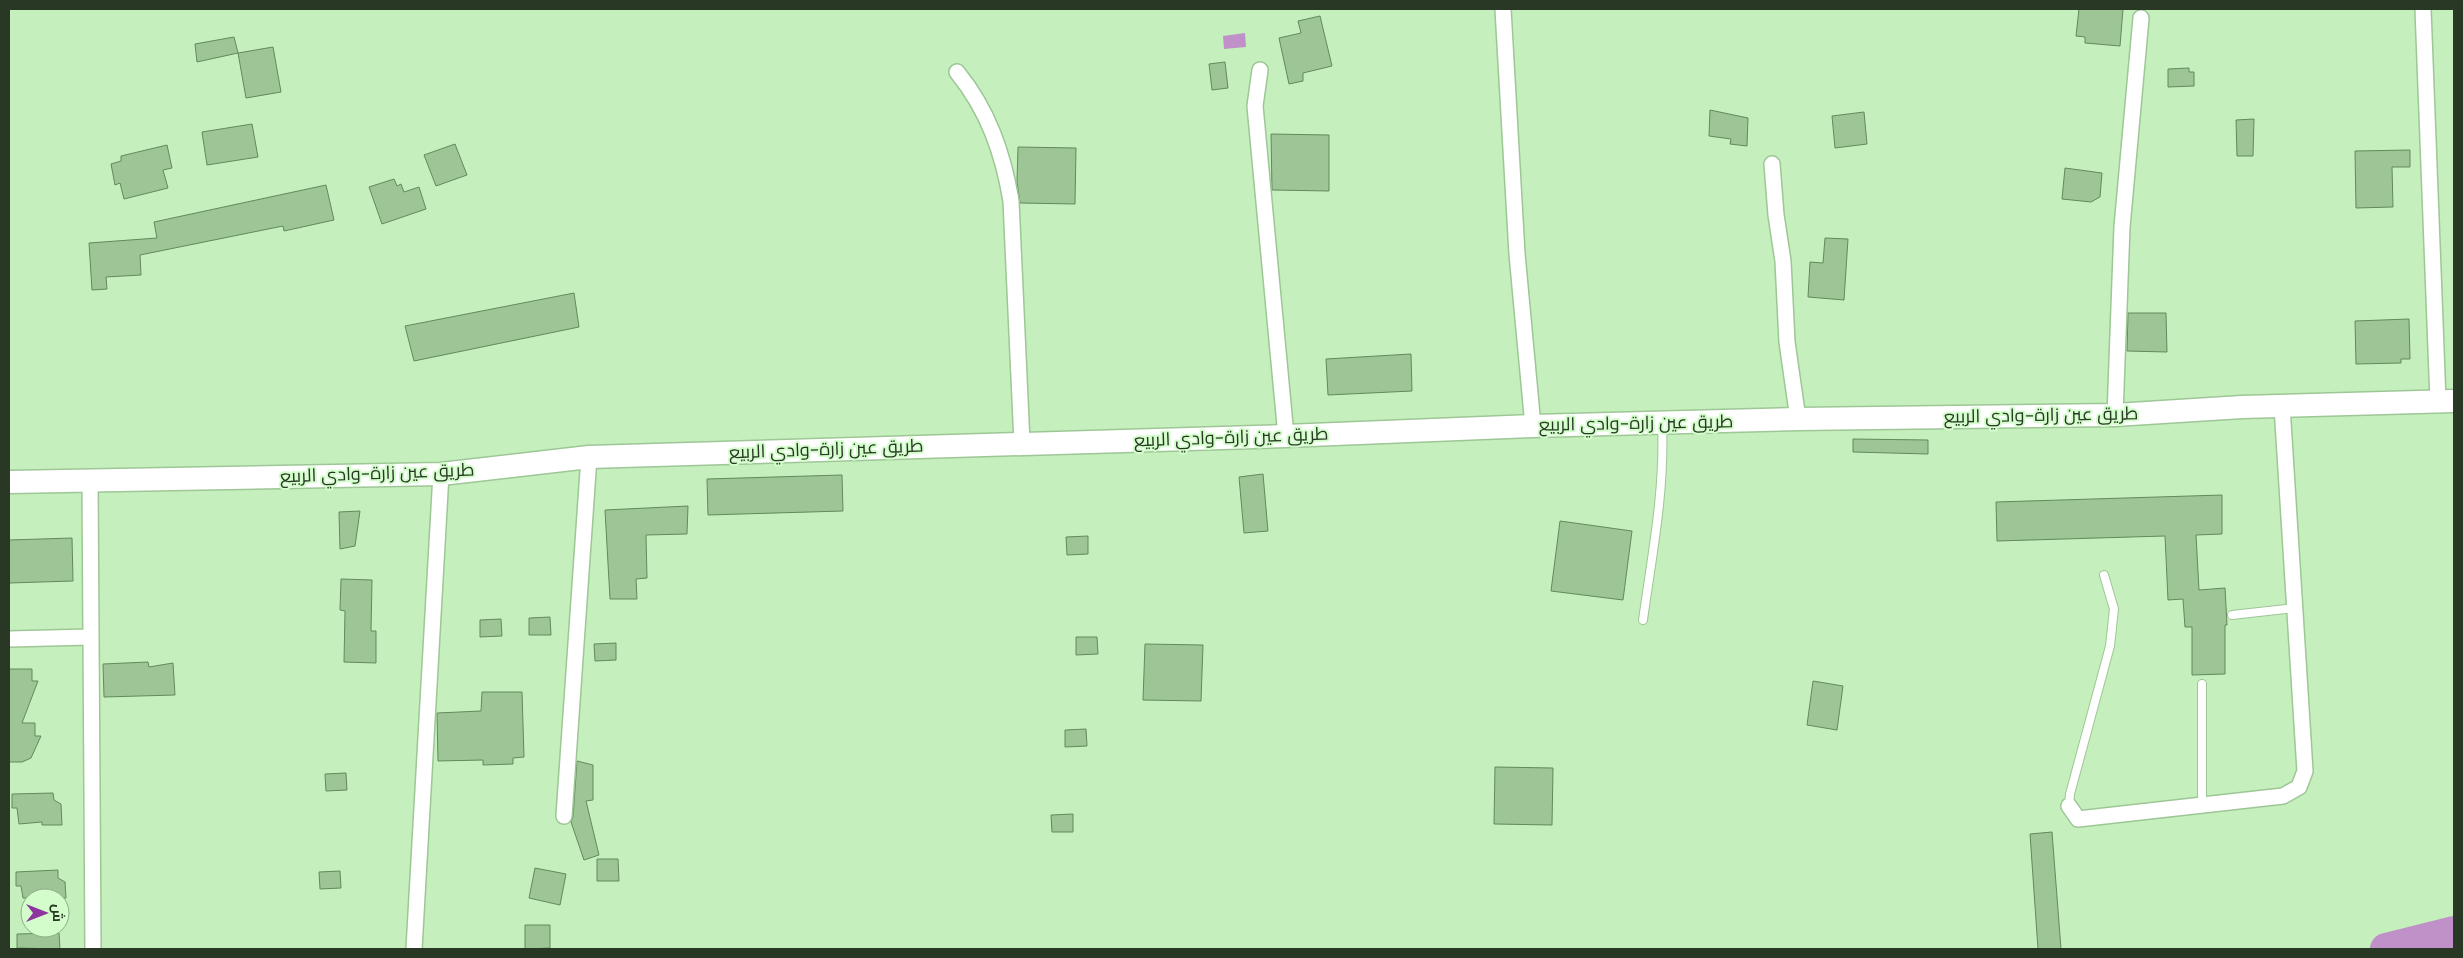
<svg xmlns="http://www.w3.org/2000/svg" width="2463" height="958" font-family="'DM Sans',Cairo,sans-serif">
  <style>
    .water { fill: #bf91c8 }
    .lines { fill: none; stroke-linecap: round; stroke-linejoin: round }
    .river { stroke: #bf91c8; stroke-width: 32 }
    .building { fill: #9dc595; stroke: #63895c }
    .lane-casing { stroke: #9ec696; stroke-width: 10 }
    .street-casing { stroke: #9ec696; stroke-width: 18 }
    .primary-casing { stroke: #9ec696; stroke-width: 25 }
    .lane { stroke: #fff; stroke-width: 8 }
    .street { stroke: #fff; stroke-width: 15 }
    .primary { stroke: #fff; stroke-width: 22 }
    .labels { text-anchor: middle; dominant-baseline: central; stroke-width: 4; stroke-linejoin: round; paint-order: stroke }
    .street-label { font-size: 18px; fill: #283825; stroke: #d3fdcb }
  </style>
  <rect width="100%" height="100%" fill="#c6efbe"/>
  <!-- water -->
  <path class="water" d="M1245,33L1246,47L1224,49L1223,36Z"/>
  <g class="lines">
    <!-- river -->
    <path class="river" d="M2386,949L2454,932"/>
  </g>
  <!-- building -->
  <path class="building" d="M2079,9H2123L2120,46L2085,43V37L2076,36Z
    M1320,16L1332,66L1303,73V81L1289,84L1279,38L1301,33L1298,21Z
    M234,37L238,53L197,62L195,44Z
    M273,47L281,92L246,98L238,53Z
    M1225,62L1228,88L1212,90L1209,64Z
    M2189,68V72H2194V86L2168,87V69Z
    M1710,110L1748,118L1747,146L1730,144L1731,139L1709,136Z
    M1864,112L1867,144L1835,148L1832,116Z
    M2254,119L2253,156H2237L2236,120Z
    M252,124L258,157L207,165L202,132Z
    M1271,134L1329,135V191L1272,190Z
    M455,144L467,175L436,186L424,155Z
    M167,145L172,168L163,170L168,188L124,199L120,183L115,185L111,164L121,161V156Z
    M1018,147L1076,148L1075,204L1020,203L1017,182Z
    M2410,150V167H2392L2393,207L2356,208L2355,151Z
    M2065,168L2102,173L2100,197L2091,202L2062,199Z
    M394,179L397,186L401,184L404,192L419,187L426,209L382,224L369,187Z
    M326,185L334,220L284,231L283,226L140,255L141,275L106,277L107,289L92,290L89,243L157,238L154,222Z
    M1825,238L1848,239L1844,300L1808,297L1810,262L1823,263Z
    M574,293L579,327L414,361L405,326Z
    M2128,313H2166L2167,352L2127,351Z
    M2409,319L2410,359H2401V363L2356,364L2355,321Z
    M1411,354L1412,391L1328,395L1326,359Z
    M1853,439L1928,440V454L1853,452Z
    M1263,474L1268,531L1244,533L1239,477Z
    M842,475L843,511L708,515L707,479Z
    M2222,495V534L2196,535L2199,590L2225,588L2227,625H2225V674L2192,675V627H2185L2183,599L2168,600L2165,536L1997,541L1996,502Z
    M688,506L687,534L646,535L647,578L636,579L637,599H610L605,510Z
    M360,511L355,546L340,549L339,512Z
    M1560,521L1632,531L1623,600L1551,591Z
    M1088,536V554L1067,555L1066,537Z
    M72,538L73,581L9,583V540Z
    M341,579L372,580L371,631H376V663L344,662L345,611L340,610Z
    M550,617L551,635H529V618Z
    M501,619L502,636L480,637V620Z
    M1076,637H1097L1098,654L1076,655Z
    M616,643V660L595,661L594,644Z
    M1145,644L1203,645L1201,701L1143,700Z
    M148,662L149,667L173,663L175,695L104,697L103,664Z
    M9,669H32V681H38L22,723H35V736H41L31,758L22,762H9Z
    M1813,681L1843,686L1837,730L1807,725Z
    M482,692H522L524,757L513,758V764L483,765V760L438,761L437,713L481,711Z
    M1086,729L1087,746L1065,747V730Z
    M577,761L593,765V800L586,801L599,855L584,860L571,822L573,817Z
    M1495,767L1553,768L1552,825L1494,824Z
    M346,773L347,790L326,791L325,774Z
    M53,793L54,800L61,804L62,825H42V822L19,824L17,808H12V794Z
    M1073,814V832H1052L1051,815Z
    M2052,832L2061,949H2038L2030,834Z
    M597,859H618L619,881H597Z
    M535,868L566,874L560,905L529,898Z
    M58,870V878L65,882L66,898H23L21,886H16V872Z
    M340,871L341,888L320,889L319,872Z
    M525,925H550V948L525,949Z
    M59,933L60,949L17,948V934Z"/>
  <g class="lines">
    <!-- lane casing -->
    <g class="lane-casing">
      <path id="lane" d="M2232,615L2295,608
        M1643,620C1652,555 1665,490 1662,425
        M2202,805V684
        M2069,806L2070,794L2110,646L2114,609L2104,575"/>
    </g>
    <!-- street casing -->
    <g class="street-casing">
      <path id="street" d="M1503,9L1517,254L1533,426
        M2423,9L2438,401
        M1260,70L1255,106L1286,436
        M957,72C988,110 1003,153 1011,201L1022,443
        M1772,164L1776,215L1783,261L1787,342L1798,419
        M2115,415L2122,227L2141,18
        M90,479L93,949
        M9,639L90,637
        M2069,806L2078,819L2283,796L2299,787L2305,771L2282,406
        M564,816L589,457
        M414,949L441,474"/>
    </g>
    <!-- primary casing -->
    <g class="primary-casing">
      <path id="primary" d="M9,482L441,474L589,457L1286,436L1533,426L1798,419L2115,415L2242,407L2454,401"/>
    </g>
    <!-- lane -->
    <use href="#lane" class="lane"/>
    <!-- street -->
    <use href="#street" class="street"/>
    <!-- primary -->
    <use href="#primary" class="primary"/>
  </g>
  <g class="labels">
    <!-- street labels -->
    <g class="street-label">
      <text transform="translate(2041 415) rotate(-1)">طريق عين زارة-وادي الربيع</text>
      <text transform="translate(1636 423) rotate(-1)">طريق عين زارة-وادي الربيع</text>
      <text transform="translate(1231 437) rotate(-2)">طريق عين زارة-وادي الربيع</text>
      <text transform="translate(826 449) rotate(-2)">طريق عين زارة-وادي الربيع</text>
      <text transform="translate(377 473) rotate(-2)">طريق عين زارة-وادي الربيع</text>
    </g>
  </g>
  <!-- border -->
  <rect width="2463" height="958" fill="none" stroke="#283825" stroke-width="20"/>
  <!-- north arrow -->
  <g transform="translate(45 913) rotate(90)"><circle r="24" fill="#d3fdcb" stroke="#8fae89"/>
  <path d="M0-4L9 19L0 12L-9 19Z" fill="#8e35a0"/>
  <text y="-8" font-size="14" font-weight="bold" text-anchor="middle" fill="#283825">ش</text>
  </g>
</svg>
